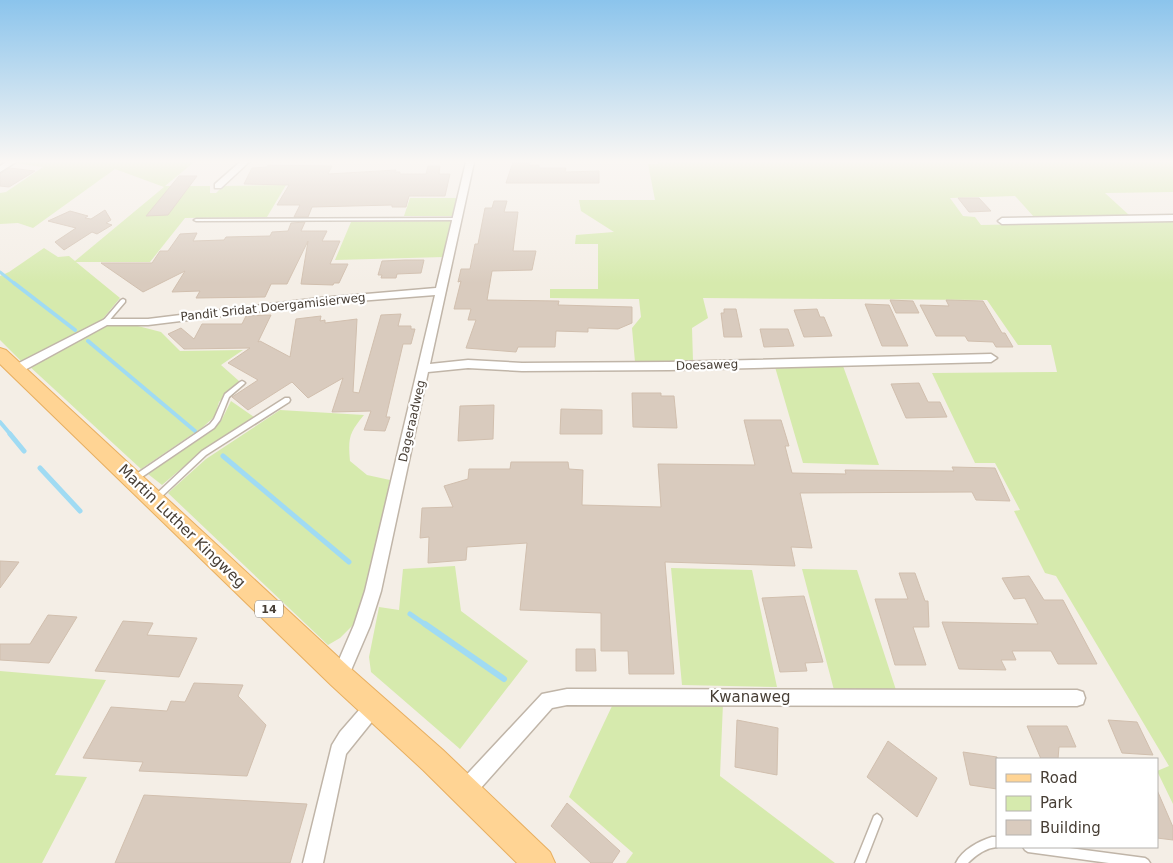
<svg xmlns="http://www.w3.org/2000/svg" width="1173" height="863" font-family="'DejaVu Sans',sans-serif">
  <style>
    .green { fill: #d6eaad }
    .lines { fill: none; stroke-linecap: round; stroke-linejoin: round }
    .stream-far3 { stroke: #a0dbf3; stroke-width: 3 }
    .stream-far2 { stroke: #a0dbf3; stroke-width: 4 }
    .stream-far1 { stroke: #a0dbf3; stroke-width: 5 }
    .stream { stroke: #a0dbf3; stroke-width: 6 }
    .building { fill: #d9cbbe; stroke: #d1bfae }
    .service-casing { stroke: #c0b5a8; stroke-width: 3 }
    .minor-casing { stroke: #c0b5a8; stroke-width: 3 }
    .primary-casing { stroke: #e8af60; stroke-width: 2 }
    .service { fill: #fff; fill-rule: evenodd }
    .minor { fill: #fff; fill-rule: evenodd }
    .primary { fill: #ffd494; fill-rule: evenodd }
    .labels { text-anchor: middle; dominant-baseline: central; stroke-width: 4.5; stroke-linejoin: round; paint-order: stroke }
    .shield { fill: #fff; stroke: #7e7872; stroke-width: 1 }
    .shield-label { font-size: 11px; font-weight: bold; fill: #473e35 }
    .street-label { font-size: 12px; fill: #473e35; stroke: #fff }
    .near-street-label { font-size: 15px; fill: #473e35; stroke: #fff }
  </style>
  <rect width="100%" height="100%" fill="#f4eee6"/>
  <!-- green -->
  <path class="green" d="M17,162H194L165,186H210V193H216L223,186L286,185L267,217L185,218L150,262H76L120,298L101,321L22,362L0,340V276L9,272L44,248L58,257L69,256L75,261L164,187L115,169L33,228L18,223L0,224V193L6,192L43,167L15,163Z
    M658,162H1173V192L1105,193L1129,215L1034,217L1015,196L950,198L963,216L975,217L981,225L1173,221V804L1157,771L1169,766L1056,576L1045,573L1014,511L1020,510L995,463H975L932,373L1057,372L1051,345H1018L987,300L703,298L708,318L692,328L693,361L635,362L632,328L641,317L639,299L550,298V289H598V244H575L576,235L614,232L581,211L579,200H655L648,164H658Z
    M410,198H457L454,216H404Z
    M453,221L444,257L335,260L351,222Z
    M111,324L134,325L161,332L180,351L243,350L221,365L239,381L219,402L215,416L203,427L141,469L28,365Z
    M843,366L879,465L803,463L775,367Z
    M231,401L254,417L202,451L162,485L148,474L213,430L221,421Z
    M280,410L364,415C349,433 348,438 350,461L367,475L390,480L365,598L355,623L340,638L328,645L168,493L206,459Z
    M455,566L461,611L528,661L460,749L371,672L369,657L379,607L399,610L403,569Z
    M671,568L752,570L777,687L682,685Z
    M802,569L857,570L896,690H834Z
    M0,671L106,680L55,775L87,777L42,863H0Z
    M723,703L720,776L835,863H626L633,853L569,797L612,706Z"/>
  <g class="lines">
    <!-- stream-far3 -->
    <path class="stream-far3" d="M0,272L15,284"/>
    <!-- stream-far2 -->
    <path class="stream-far2" d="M14,283L75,330
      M88,341L195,431
      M0,422L11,435"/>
    <!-- stream-far1 -->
    <path class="stream-far1" d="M10,434L24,451
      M223,456L349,562
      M40,468L80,511
      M410,614L426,625"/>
    <!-- stream -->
    <path class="stream" d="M425,624L504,679"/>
  </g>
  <!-- building -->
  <path class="building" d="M513,162H530L529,165H539V168H566L565,172L599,171V183H506Z
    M268,165L332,166L328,174L396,170L395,172H400V174H426L428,166H440L439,174H450L445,196H409L406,207H392V205L312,207L308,217H294L300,205H277L289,185L244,184L252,168L267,167Z
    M10,168L35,171L9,187L0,186V174Z
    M179,176H197L168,215L146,216Z
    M958,198H979L991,211L969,212Z
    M494,201H507L504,212H518L513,251H536L532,270L492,271L487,300L559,301L558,305L632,307V323L618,329L588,328V332L556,331L555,347H518L516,352L466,348L476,320H468L471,309H454L461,281L458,282L461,269H470L475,244H478L485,208H492Z
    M105,210L111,220L106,223L112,225L97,234L92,232L64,250L55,242L76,228L48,221L70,211L88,216L85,218L91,219Z
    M305,222L301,231H327L322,241H340L330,264H348L339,283H334L333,285L301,284L308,241L287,284H271L265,297L196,298L200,291L172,292L185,271L143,292L101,263H152L160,251H168L180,234L197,233L193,241L224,240L226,237L270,236L272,232L288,231L291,223Z
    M405,260H424L421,273L397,274L396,278H381L382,275H378L382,261Z
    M890,300L913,301L919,313H896Z
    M946,300L983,301L1002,333H1005L1013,347H996L993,342L968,341L965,336H936L920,305L949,306Z
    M865,304L889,305L908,346H882Z
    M724,309H736L742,337H724L721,313H724Z
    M817,309L820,317H824L832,336L804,337L794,310Z
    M401,314L398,326H411V329H415L411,344H403L386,417H390L385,431L364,430L371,411L332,412L343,378L308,398L292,382L248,410L232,397L258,380L228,363L250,348L184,349L168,334L181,328L194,339L202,324H242L246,316L271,315L258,342L260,341L290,357L296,319L321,316L320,321L325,320V323L357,319L353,392L359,393L381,315Z
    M760,329H788L794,346L764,347Z
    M919,383L928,402H940L947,417L906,418L891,384Z
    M632,393H661V396H674L677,428L633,427Z
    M494,405L493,439L458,441L460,406Z
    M561,409L602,410V434H560Z
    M744,420H781L789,446H785L792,473L846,474L845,470L954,471L952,467L995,468L1010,501L976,500L972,492L800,493L812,548L791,547L795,566L665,562L674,674H629L628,651H601V613L520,610L527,543L467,547L466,560L428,563L429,537L420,538L422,508L453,507L444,486L468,479L469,469H510L511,462H568L569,469L583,470L582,505L661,507L658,464L755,465Z
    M0,561L19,562L0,588Z
    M899,573H915L925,601H928L929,627H913L926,665H895L875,599H908Z
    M1029,576L1044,600H1063L1097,664H1058L1051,651H1012L1016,660H1001L1006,670L959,669L942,622L1038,624L1025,598L1014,599L1002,578Z
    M804,596L823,662L805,663L807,671L780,672L762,598Z
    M48,615L77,617L49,663L0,660V644H30Z
    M123,621L153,623L147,635L197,638L179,677L95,671Z
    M576,649H595L596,671H576Z
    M194,683L243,685L238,696L266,725L247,776L139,771L143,762L83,758L111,707L167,711L171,701L185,702Z
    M737,720L778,728L777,775L735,767Z
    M1108,720L1137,722L1153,755L1122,753Z
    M1027,726H1067L1076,747H1059L1058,759H1041Z
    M888,741L937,778L917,817L867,777Z
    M963,752L997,757V789L970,785Z
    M1157,790L1173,827V840L1157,838Z
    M144,795L307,804L290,863H115Z
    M567,803L620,851L612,863H591L551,826Z"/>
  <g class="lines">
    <!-- service casing -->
    <g class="service-casing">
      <path id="service" d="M458,218H460V220L196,221L194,220L196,219Z
        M123,299L125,300V302L107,323H103V321L121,300Z
        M242,381L244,382L245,383L244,384L229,397L220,420L214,428L136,481L134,482L132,481L131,479L132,477L210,424L214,419L225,394L240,382Z
        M285,398H289L290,400L289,402L206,455L157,501L155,502L153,501L152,499L153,497L202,451Z
        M877,814L880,816L882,819L865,863H855L874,816Z
        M992,837H997V847C985,848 976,855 968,863H956C962,850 979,841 992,837Z
        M1023,847H1062L1145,858L1148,860L1150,863H1109L1028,852L1025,850Z"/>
    </g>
    <!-- minor casing -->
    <g class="minor-casing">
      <path id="minor" d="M6,162H16L0,172V166Z
        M240,162H249L221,188H215V184Z
        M466,162H474L430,364L468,360L522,363L669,362L991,354L997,358L991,362L669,370L522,371L468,368L428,372L381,591L370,626L346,682L340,684L334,682L332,676L354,625L365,591L435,295L320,304L148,325H107L21,372H13L11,369L13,366L105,319H148L320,298L436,288Z
        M1173,215V221L1002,224L998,221L1002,218Z
        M567,689L1077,690L1083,692L1085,698L1083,704L1077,706L567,705L552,708L471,799L464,801L457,799L455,792L457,785L542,694Z
        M373,698L379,701L382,707L379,713L346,754L323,863H303L332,745L340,732L367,701Z"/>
    </g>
    <!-- primary casing -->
    <g class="primary-casing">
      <path id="primary" d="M0,348L6,350L349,667L443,750L550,852L555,863H517L423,770L331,685L0,364Z"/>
    </g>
    <!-- service -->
    <use href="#service" class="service"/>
    <!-- minor -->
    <use href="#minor" class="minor"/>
    <!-- primary -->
    <use href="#primary" class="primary"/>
  </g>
  <!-- sky -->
  <linearGradient id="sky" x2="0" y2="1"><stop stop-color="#8bc4ec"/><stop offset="0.57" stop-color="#faf7f4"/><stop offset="1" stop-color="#faf7f4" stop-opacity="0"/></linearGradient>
  <rect width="1173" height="283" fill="url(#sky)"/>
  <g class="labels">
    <!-- shield labels -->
    <rect class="shield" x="255" y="600.5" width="28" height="17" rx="4"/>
    <g class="shield-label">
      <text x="269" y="609">14</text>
    </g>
    <!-- street labels -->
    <g class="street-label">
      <text transform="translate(273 307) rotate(-6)">Pandit Sridat Doergamisierweg</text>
      <text transform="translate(707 365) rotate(-2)">Doesaweg</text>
      <text transform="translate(412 421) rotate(-77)">Dageraadweg</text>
    </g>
    <!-- near-street labels -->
    <g class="near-street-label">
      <text transform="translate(182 526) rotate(44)">Martin Luther Kingweg</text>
      <text x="750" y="697">Kwanaweg</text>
    </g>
  </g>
  <!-- legend -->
  <rect x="996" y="758" width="162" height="90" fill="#ffffff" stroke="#b5b2ae"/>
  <rect x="1006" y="774" width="25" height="8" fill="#ffd494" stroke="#b5b2ae"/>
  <text x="1040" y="783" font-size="15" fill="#473e35">Road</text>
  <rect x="1006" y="796" width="25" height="15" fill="#d6eaad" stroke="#b5b2ae"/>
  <text x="1040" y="808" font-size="15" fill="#473e35">Park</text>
  <rect x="1006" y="820" width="25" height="15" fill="#d9cbbe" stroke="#b5b2ae"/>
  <text x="1040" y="833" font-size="15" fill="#473e35">Building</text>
</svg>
